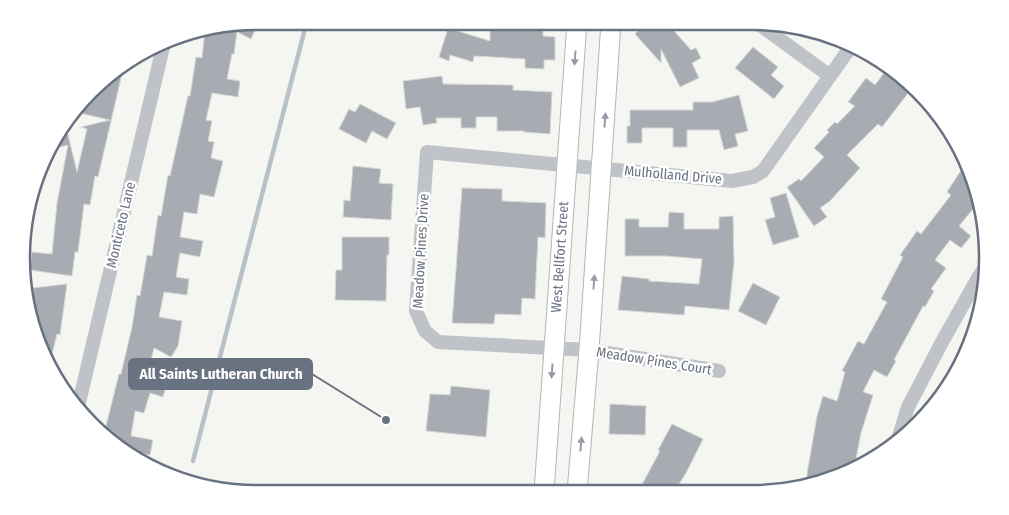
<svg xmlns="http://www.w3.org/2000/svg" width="1009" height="515" font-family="'Fira Sans Condensed',sans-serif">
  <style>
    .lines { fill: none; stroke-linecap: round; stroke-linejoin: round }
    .stream { stroke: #b8c1c6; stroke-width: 4.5 }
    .building { fill: #a7acb2; stroke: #d6d7d5 }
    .secondary-casing { stroke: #b2b5ba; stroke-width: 21 }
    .minor { stroke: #bfc2c6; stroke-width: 14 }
    .secondary { stroke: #fff; stroke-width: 19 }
    .oneway { fill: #959ca6 }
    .labels { text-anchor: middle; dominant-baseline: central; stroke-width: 5; stroke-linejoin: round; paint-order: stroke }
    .street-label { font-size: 14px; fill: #687280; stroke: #fff }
    .rim { fill: none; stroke: #687280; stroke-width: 2.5 }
    .leader { fill: none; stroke: #687280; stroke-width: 2 }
    .callout-dot { fill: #687280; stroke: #fff; stroke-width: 2 }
    .callout { fill: #687280; stroke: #687280; stroke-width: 2 }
    .callout-label { font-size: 15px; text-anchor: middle; font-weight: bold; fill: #fff }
  </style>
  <rect width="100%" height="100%" fill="#f5f5f2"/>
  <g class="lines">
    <!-- stream -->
    <path class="stream" d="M193,461L307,21"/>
  </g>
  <!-- building -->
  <path class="building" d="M259,21L251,39L237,32L234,54H232L227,79L240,81L238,97L212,93L206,120L212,121L208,141L214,142L211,158L223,161L214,197L200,194L197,214L184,212L180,237L203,241L200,257L180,253L176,277L189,279L187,295L164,292L159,317L182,321L178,346L171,357L154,348L147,376L167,382L163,397L150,393L144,413L135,411L131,436L153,440L150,455L127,451L104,434L119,374H121L132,327L137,295L140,296L147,255L152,256L158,215L161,216L168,175L170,176L188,96H190L196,57L202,58L205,30Z
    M503,21L543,22V36L555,37V60H544V69L525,68V59L474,56L473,62L450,55L449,61L439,57L448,28L490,41V24L503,25Z
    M648,22H666L691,50L696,48L701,58L692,63L699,78L680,87L661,49V63L635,34Z
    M753,47L778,67L771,75L784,86L774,99L735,68Z
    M124,65L98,177L95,176L90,205L84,204L78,252H75L72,276L30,270L32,252L52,254L57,203L68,145L56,148L55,141L58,133L67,131L77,172L87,129L81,127L110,120L75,112L90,95L95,96L97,88L113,70Z
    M887,69L912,88L882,127L878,124L847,155L860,168L830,201L820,208L827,217L814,226L787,187L799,179L801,181L824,157L814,148L829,132L827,130L835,122L837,124L855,106L848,102L866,78L875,85Z
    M442,76L443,84L513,85V90L552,92L550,134L524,132V131H497V117H476V128H461V118H436L437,123L423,125L420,107L406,109L403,81Z
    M739,95L748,131L735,134L738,146L724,150L719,130H687V147H673V128H642V143H627V126H630V110H693V102H712Z
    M360,104L396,123L387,139L372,131L366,143L339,129L349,109L355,112Z
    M965,164L975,181L979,213L973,209L959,226L971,236L961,248L950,240L935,260L946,268L931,289L934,291L925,307L923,306L894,360L896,361L887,377L874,370L863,392L873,395L861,433L854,469L842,476L807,485V474L817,416L823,396L837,401L845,372L842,371L858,341L864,344L887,302L881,299L903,257L900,255L917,231L921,234L951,195L947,192Z
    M353,166L381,169L379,183L393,184L391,220L343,217L344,200L350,201Z
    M462,188L502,189V201L546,203L545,238L538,237L535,299L522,298L521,315L495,314L494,324L452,323Z
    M786,193L799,237L773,245L765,220L775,217L770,198Z
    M669,212L684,213V229H719V217L733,216L734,262L729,310L685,306L684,315L618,310L622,276L649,279V281L699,284L702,259L666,256H625V219H639V227H668Z
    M342,237H389V255H387L386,301L335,300L336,270H342Z
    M753,283L780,297L766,325L738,311Z
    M67,284L60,335L57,334L49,367L45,362L24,289Z
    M451,386L490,390L486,437L426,431L430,394L450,395Z
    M610,404L646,406L645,435L609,434Z
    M672,424L703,439L686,473L674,492H638L660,451L658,450Z"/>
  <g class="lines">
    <!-- secondary casing -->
    <g class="secondary-casing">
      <path id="secondary" d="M544,492L577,22
        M577,492L589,350L611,22"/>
    </g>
    <!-- minor -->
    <path class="minor" d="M756,22L830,76
      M719,371L589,350L438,342L425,331L416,311L427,152L732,181L753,177L763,171L852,45
      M78,407L164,43
      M897,443L908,407L942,342L978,278L986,266"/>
    <!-- secondary -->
    <use href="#secondary" class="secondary"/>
  </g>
  <!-- one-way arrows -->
  <defs><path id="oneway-solid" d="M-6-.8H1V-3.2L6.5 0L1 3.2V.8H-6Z" transform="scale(1.25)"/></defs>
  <g class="oneway">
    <use href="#oneway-solid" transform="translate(575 58) rotate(94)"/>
    <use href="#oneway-solid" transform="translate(605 120) rotate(-86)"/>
    <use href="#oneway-solid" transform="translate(594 282) rotate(-86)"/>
    <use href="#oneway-solid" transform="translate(552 371) rotate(94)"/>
    <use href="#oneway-solid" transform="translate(581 444) rotate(-85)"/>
  </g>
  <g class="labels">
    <!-- street labels -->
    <g class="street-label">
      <text transform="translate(673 175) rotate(5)">Mulholland Drive</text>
      <text transform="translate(121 225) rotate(-77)">Monticeto Lane</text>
      <text transform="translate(421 251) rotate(-87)">Meadow Pines Drive</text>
      <text transform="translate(560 257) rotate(-86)">West Bellfort Street</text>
      <text transform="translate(654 361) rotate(9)">Meadow Pines Court</text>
    </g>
  </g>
  <!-- crop -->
  <path d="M0 0H1009V515H0ZM257 30H752A227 227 0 0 1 979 257V258A227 227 0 0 1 752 485H257A227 227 0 0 1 30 258V257A227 227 0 0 1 257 30Z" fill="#fff" fill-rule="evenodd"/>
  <path class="rim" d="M257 30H752A227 227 0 0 1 979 257V258A227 227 0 0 1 752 485H257A227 227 0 0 1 30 258V257A227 227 0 0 1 257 30Z"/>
  <!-- callouts -->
  <path class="leader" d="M386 420L312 374"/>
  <circle class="callout-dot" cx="386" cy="420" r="5"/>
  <rect class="callout" x="129" y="359" width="183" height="30" rx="5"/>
  <g class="callout-label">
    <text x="221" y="379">All Saints Lutheran Church</text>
  </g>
</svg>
